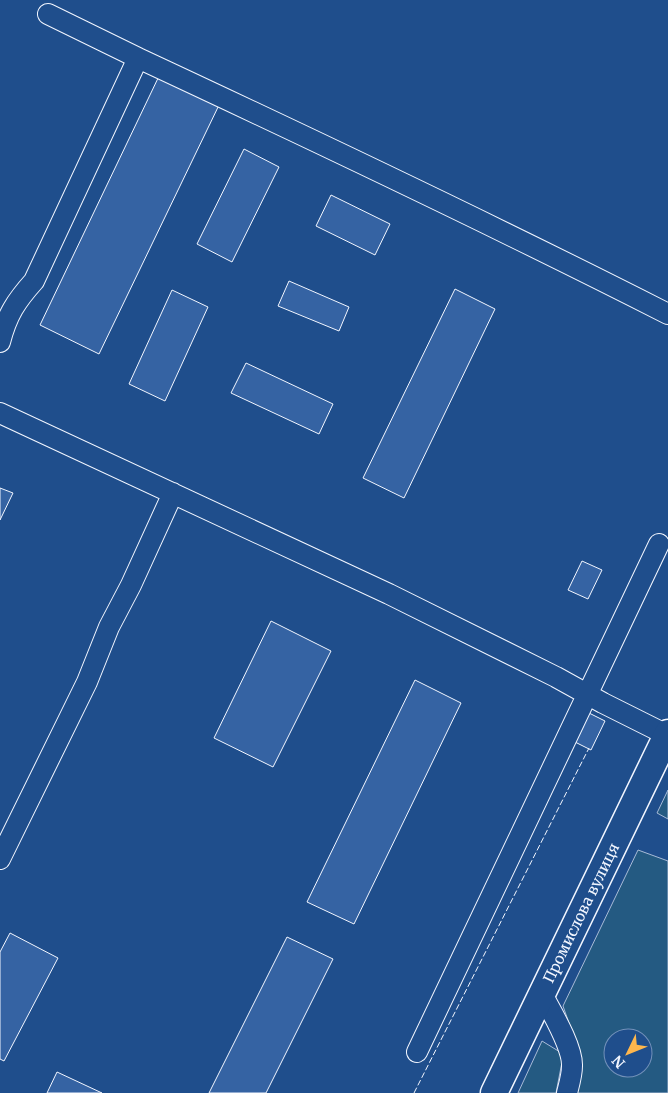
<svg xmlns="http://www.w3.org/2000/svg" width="668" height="1093" font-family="Merriweather,serif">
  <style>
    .green { fill: #245a82; stroke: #a8bbd7; fill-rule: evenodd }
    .building { fill: #3563a3; stroke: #f2f6ff }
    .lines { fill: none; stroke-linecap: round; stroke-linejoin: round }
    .minor-casing { stroke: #f2f6ff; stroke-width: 22 }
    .major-casing { stroke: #f2f6ff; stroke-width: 29 }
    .minor { stroke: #1f4e8c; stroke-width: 20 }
    .major { stroke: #1f4e8c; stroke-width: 26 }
    .fence { stroke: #f2f6ff; stroke-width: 1; stroke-dasharray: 6 2.5; stroke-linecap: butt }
    .labels { text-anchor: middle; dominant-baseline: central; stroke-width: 4; stroke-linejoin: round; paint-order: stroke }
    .street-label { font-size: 15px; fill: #f2f6ff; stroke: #1f4e8c }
  </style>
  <rect width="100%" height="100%" fill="#1f4e8c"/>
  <!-- green -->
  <path class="green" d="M668,790V819L657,813Z
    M638,850L668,861V1093H575V1040L563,1006ZM613,1038H643V1068H613Z
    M542,1041L560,1052L562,1062L556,1093H518Z"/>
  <!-- building -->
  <path class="building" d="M160,74L220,103L99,354L40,325Z
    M244,149L279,167L232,262L197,244Z
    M331,195L390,224L375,255L316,226Z
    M289,281L349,307L339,331L278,306Z
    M455,289L495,309L404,498L363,478Z
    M172,290L208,307L165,401L129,384Z
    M246,363L333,404L319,434L231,393Z
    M0,488L13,493L0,520Z
    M582,561L602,570L588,599L568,590Z
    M271,621L331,651L273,767L214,738Z
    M415,680L461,703L354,924L307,902Z
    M587,712L605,721L591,750L573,741Z
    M10,933L58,958L4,1061L0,1059V952Z
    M287,937L333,959L266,1093H209Z
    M57,1072L102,1093H47Z"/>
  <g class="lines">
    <!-- minor casing -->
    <g class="minor-casing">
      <path id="minor" d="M48,14L138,58
        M0,342C7,315 16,301 34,281L138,58C316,141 493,225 668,314
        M0,413L389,594L556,677L603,703L667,735
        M0,859L87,682L109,627L131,585L173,493
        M542,994C551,1011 573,1047 572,1066C572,1075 569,1085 567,1093
        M417,1052L659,544"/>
    </g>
    <!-- major casing -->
    <g class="major-casing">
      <path id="major" d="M494,1093L668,733"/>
    </g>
    <!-- minor -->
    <use href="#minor" class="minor"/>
    <!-- major -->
    <use href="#major" class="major"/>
    <!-- fence -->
    <path class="fence" d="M414,1093L589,748"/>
  </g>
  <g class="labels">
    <!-- street labels -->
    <g class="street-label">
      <text transform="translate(581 913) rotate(-64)">Промислова вулиця</text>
    </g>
  </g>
  <!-- north arrow -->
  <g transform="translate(628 1053) rotate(227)"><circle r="24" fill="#1f4e8c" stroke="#7391ba"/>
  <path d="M0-4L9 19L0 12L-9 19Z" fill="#ffb74d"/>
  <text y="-8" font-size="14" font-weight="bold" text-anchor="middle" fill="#f2f6ff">N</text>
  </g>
</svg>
